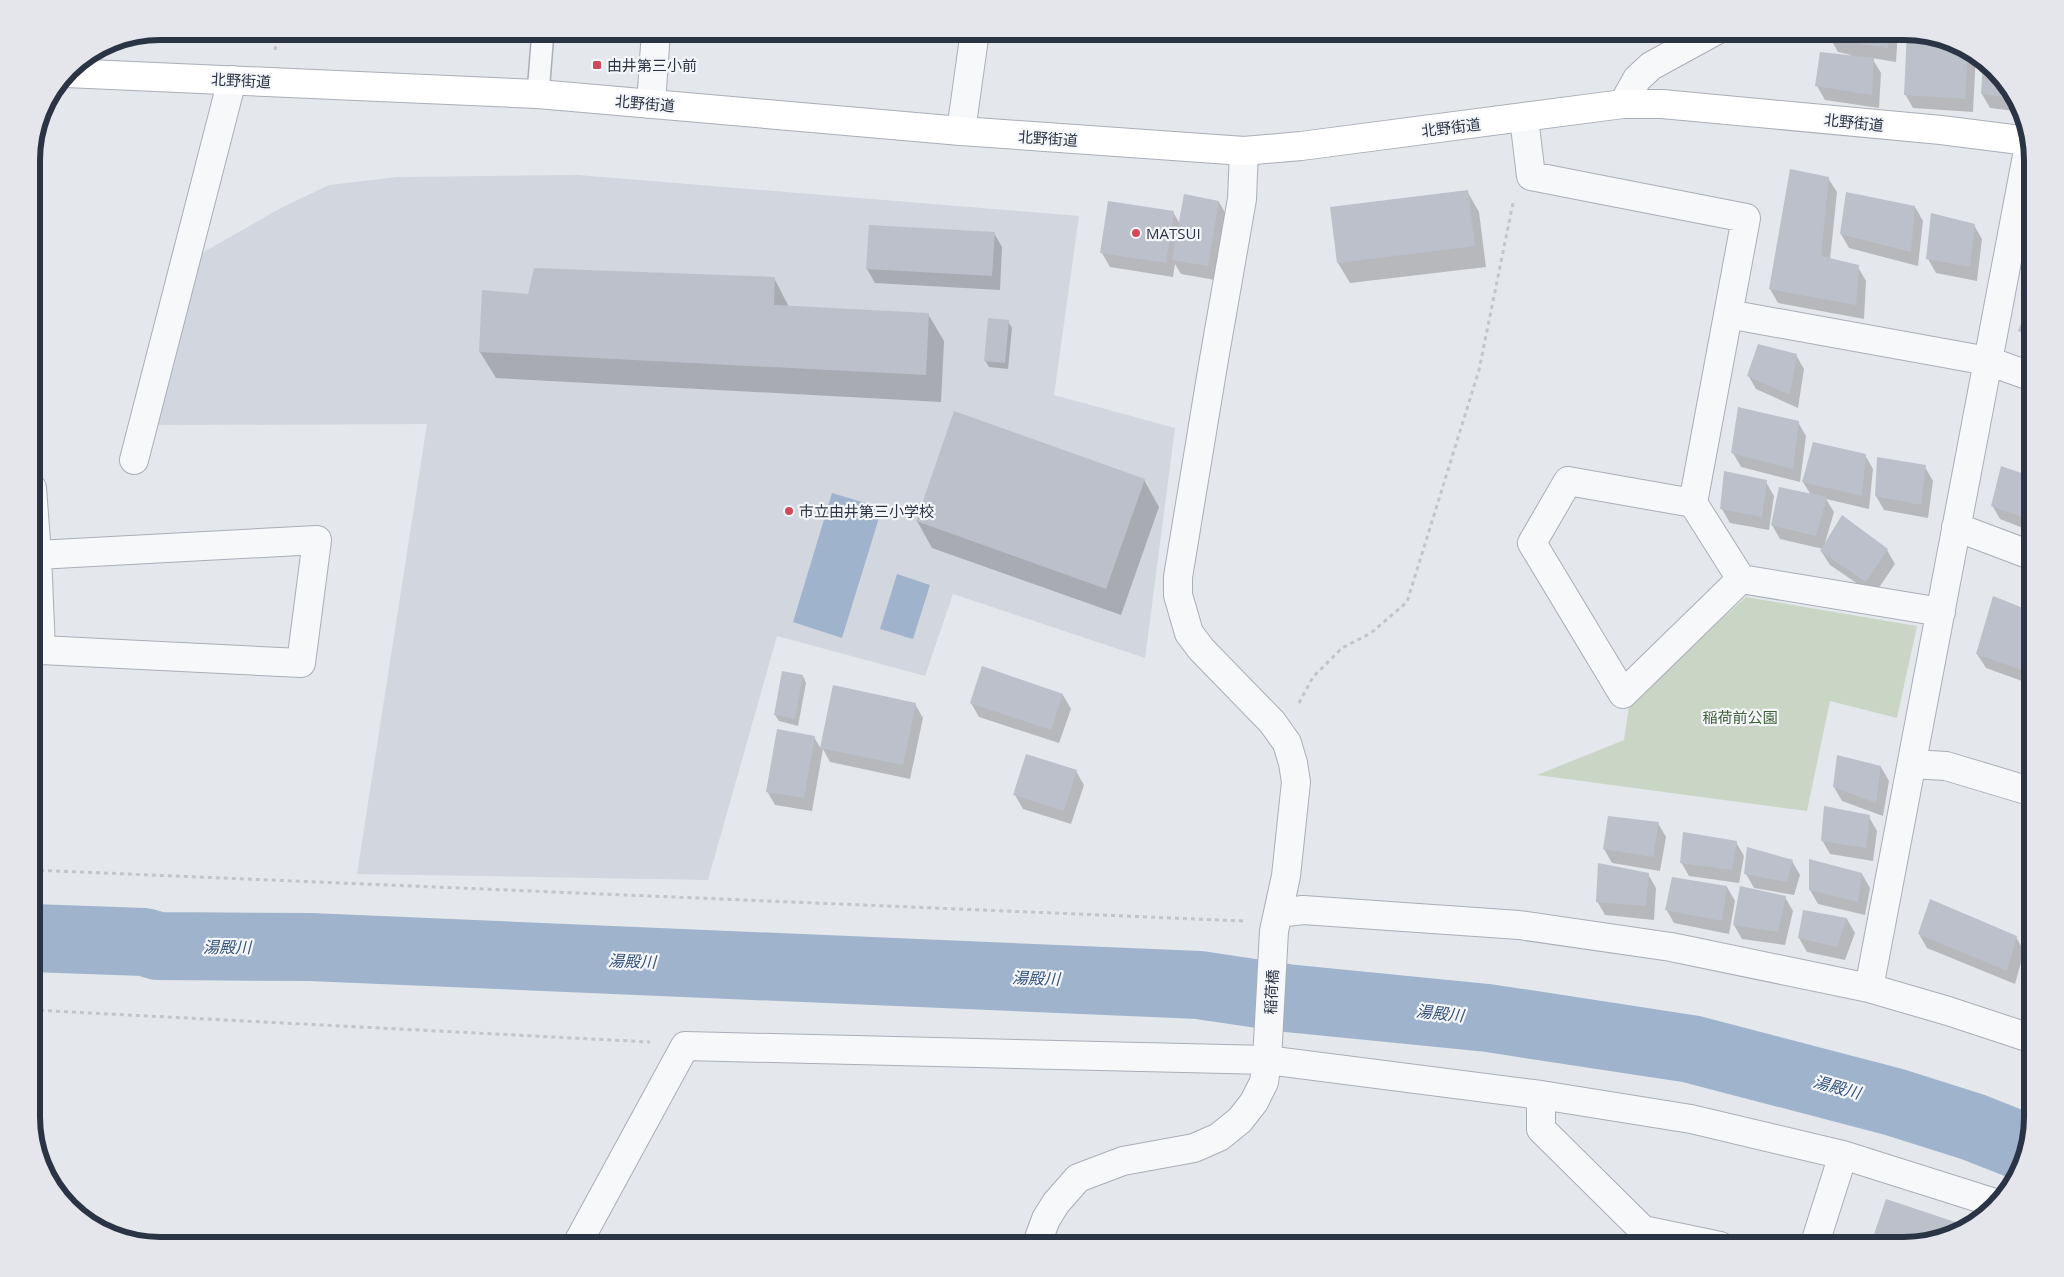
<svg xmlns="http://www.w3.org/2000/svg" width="2064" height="1277" font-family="'Open Sans','Noto Sans JP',sans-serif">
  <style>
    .built { fill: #d2d6de }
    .green { fill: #c9d6c5 }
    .water { fill: #9fb4cc }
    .shadow { fill: #0003 }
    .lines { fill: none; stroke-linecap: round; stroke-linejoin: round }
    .river { stroke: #9fb4cc; stroke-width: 68 }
    .building { fill: #bbc0ca }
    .lane-casing { stroke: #a9aeb7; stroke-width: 24 }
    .street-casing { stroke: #a9aeb7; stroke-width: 30 }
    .secondary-casing { stroke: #a9aeb7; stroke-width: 30 }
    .path { stroke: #c2c5cb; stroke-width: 3; stroke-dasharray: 4 4; stroke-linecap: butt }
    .lane { stroke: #f7f8fa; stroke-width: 21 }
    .street { stroke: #f7f8fa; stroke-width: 28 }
    .secondary { stroke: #fff; stroke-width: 28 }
    .poi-dot { fill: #d1495b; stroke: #f4f6f9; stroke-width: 2 }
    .labels { text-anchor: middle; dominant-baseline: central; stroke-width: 4.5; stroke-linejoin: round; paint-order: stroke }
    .poi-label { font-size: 15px; fill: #2b3445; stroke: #f4f6f9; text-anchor: start }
    .street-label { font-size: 15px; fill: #2b3445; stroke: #f4f6f9 }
    .park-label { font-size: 15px; fill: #3f6138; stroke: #f4f6f9 }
    .water-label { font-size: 16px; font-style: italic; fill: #34527a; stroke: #f4f6f9 }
    .rim { fill: none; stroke: #2b3445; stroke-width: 6 }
  </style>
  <rect width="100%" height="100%" fill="#e4e7ec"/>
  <!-- built -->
  <path class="built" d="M578,175L1079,216L1054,395L1175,428L1145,658L953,594L925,676L777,636L708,880L357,874L427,424L152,425L202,253L279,209L329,185L397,177Z"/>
  <!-- green -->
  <path class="green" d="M1746,597L1917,626L1897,718L1830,701L1807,811L1537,775L1624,740L1630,700Z"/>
  <!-- water -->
  <path class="water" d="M832,493L882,508L842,638L793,622Z
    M897,574L930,585L913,639L880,629Z"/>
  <!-- shadow -->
  <path class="shadow" d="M1831,31H1898L1896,62L1872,58L1881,73L1879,108L1825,100L1817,86L1851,55L1838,52L1830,38Z
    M1908,32L1976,53L1973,112L1913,108L1905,94Z
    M1984,62L2016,96L2015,111L1990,108L1982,94Z
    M1828,178L1837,192L1830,260L1858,267L1866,281L1864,319L1778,303L1770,289Z
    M1467,191L1479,212L1486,267L1350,283L1338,263Z
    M1219,202L1227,216L1215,280L1181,274L1175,264L1173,277L1110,267L1102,253L1173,212L1180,224Z
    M1915,207L1923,221L1918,266L1849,248L1841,234Z
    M1974,225L1982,239L1977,281L1936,273L1928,259Z
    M994,233L1002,247L1000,290L875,283L867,269Z
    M774,278L789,307L928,314L944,341L941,402L496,378L480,352Z
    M2033,296V347L2028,345L2020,331Z
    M1008,321L1012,328L1008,369L989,367L985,360Z
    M1796,355L1804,369L1798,408L1756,389L1748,375Z
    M1798,422L1806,436L1800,482L1741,467L1733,453Z
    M1865,455L1873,469L1869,509L1826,499L1834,512L1825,543L1887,550L1895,564L1874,595L1830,565L1821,551L1823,549L1780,539L1772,525L1811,495L1803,482Z
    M1925,467L1933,481L1928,518L1884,510L1876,496Z
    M2033,479V532L2000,519L1992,505Z
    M1144,480L1159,507L1121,615L932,548L917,521Z
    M1766,482L1774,496L1769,530L1730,523L1722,509Z
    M2033,613V685L1986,668L1977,654Z
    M803,676L806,683L798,726L779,721L775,715Z
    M834,687L915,704L923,718L910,779L830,762L823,749L812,811L775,805L767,791L814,737L821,749Z
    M1063,695L1071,709L1059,743L979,717L971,703Z
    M1881,767L1889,781L1883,816L1842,801L1834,787Z
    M1076,771L1084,785L1071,824L1023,809L1015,795Z
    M1609,817L1658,823L1666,837L1660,871L1612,863L1604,849Z
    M1869,817L1877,831L1873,861L1830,854L1822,840Z
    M1736,842L1744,856L1739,883L1689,876L1681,862Z
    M1792,861L1800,875L1794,895L1754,888L1746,874Z
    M1648,874L1656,888L1654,920L1605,915L1597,901Z
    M1862,874L1870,888L1865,915L1818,904L1810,890Z
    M1727,887L1735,901L1729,934L1674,923L1666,909Z
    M1785,897L1793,911L1785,945L1742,939L1734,925Z
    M1804,911L1847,919L1855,933L1845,960L1807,952L1799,938Z
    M1919,934L2016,937L2024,951L2015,984L1927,948Z
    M1887,1200L1969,1228L1905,1246Z"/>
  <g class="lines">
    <!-- river -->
    <path class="river" d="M32,938L144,942L158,946L310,947L1199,985L1286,998L1488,1018L1691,1049L1894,1102L1973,1127L2024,1147"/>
  </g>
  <!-- building -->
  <path class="building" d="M1829,31H1889L1888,48L1828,39Z
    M1907,32L1968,50L1965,99L1904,95Z
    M1820,52L1874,58L1872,95L1815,86Z
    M1983,61L2008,88V98L1981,94Z
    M1790,169L1829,177L1821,256L1859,265L1856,305L1769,289Z
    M1468,190L1475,246L1337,263L1330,207Z
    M1846,192L1915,206L1911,252L1840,234Z
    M1184,194L1219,201L1208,266L1172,260Z
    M1108,201L1174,211L1166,263L1100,253Z
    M1931,213L1975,224L1970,267L1926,259Z
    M869,225L995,232L992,276L866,269Z
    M534,268L775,277L774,305L929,313L926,375L479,352L482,290L528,294Z
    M2033,293V336L2018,331Z
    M988,318L1009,320L1005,363L984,361Z
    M1758,344L1797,354L1790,395L1747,376Z
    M1738,407L1799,421L1793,469L1731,453Z
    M954,411L1145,479L1106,589L916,521Z
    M1813,442L1866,454L1862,496L1802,482Z
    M1877,457L1926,465L1921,505L1875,496Z
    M2001,466L2033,477V521L1991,506Z
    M1724,471L1767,480L1762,517L1720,509Z
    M1779,487L1827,497L1816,536L1771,525Z
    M1842,515L1888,549L1866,582L1820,551Z
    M1993,596L2033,612V674L1976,654Z
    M982,666L1063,694L1051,730L970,703Z
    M782,671L803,675L795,719L774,715Z
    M833,685L916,703L903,765L820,748Z
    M777,729L815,736L804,798L766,792Z
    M1026,754L1077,770L1064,811L1013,795Z
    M1837,755L1881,766L1876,803L1833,787Z
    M1824,806L1870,815L1866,848L1821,841Z
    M1608,816L1659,822L1653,857L1603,849Z
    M1683,832L1737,841L1732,870L1680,863Z
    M1747,847L1793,860L1787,882L1744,874Z
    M1809,859L1862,873L1858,902L1809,890Z
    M1598,863L1649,873L1646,906L1596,902Z
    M1672,877L1727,886L1722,921L1665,910Z
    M1740,886L1786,896L1778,932L1733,925Z
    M1930,899L2017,936L2007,971L1918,934Z
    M1803,910L1847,918L1837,947L1798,938Z
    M1886,1199L1970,1227L1905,1246H1870Z"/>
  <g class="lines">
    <!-- lane casing -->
    <g class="lane-casing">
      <path id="lane" d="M538,94L543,31"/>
    </g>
    <!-- street casing -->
    <g class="street-casing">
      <path id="street" d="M651,104L656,31
        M1623,104L1637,79L1651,66L1715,31
        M1524,118L1531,176L1746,218L1693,503L1741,579L1941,612
        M961,131L975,31
        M1728,314L1988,361L2033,377
        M134,460L232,80
        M32,488L37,555L41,650L32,652
        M1693,503L1568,481L1532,543L1623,694L1741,579
        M1956,527L2033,556
        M37,555L317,540L301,663L41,650
        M1912,764L1946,766L2033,792
        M1278,913L1303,910L1519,925L1671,947L1869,988L1948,1011L2033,1039
        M1869,988L2029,145
        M1541,1095V1129L1643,1230
        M576,1246L685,1046L1267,1060L1541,1095L1691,1119L1843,1155L1995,1203
        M1036,1246L1046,1219L1056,1203L1078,1178L1123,1161L1194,1148L1219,1137L1240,1120L1254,1102L1264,1082L1267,1060L1274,931L1286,876L1296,782L1293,763L1287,743L1272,722L1201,649L1189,633L1178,595V577L1213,365L1242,199L1244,151
        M1646,1246L1643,1230L1720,1246
        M1814,1246L1843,1155"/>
    </g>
    <!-- secondary casing -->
    <g class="secondary-casing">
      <path id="secondary" d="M66,73L538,94L961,131L1244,151L1301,146L1623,104H1662L1941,130L2028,141"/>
    </g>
    <!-- path -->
    <path class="path" d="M275,50L279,31
      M1299,703L1313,677L1342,648L1371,633L1407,602L1479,370L1513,203
      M32,870L1243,921
      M32,1010L650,1042"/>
    <!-- lane -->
    <use href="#lane" class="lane"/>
    <!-- street -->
    <use href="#street" class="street"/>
    <!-- secondary -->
    <use href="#secondary" class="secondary"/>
  </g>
  <!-- markers -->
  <g class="poi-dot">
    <rect x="592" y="60" width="10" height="10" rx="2.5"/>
    <circle cx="1136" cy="233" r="5"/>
    <circle cx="789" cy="511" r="5"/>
  </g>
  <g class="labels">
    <!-- poi labels -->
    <g class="poi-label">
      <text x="607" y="65">由井第三小前</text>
      <text x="1146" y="233">MATSUI</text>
      <text x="799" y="511">市立由井第三小学校</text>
    </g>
    <!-- street labels -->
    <g class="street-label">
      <text transform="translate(241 80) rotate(3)">北野街道</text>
      <text transform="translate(645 103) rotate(5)">北野街道</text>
      <text transform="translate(1854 122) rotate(6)">北野街道</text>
      <text transform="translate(1451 127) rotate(-7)">北野街道</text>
      <text transform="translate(1048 138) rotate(4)">北野街道</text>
      <text transform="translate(1271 992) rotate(-87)">稲荷橋</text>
    </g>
    <!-- park labels -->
    <g class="park-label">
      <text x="1740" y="717">稲荷前公園</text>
    </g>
    <!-- water labels -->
    <g class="water-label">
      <text x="227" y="947">湯殿川</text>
      <text transform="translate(632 961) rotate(2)">湯殿川</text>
      <text transform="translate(1036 978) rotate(2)">湯殿川</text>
      <text transform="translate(1440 1013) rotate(6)">湯殿川</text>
      <text transform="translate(1837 1087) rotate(15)">湯殿川</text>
    </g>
  </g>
  <!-- crop -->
  <path d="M0 0H2064V1277H0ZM160 40H1904A120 120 0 0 1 2024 160V1117A120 120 0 0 1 1904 1237H160A120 120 0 0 1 40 1117V160A120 120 0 0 1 160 40Z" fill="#e4e6eb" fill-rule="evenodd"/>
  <path class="rim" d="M160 40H1904A120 120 0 0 1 2024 160V1117A120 120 0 0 1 1904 1237H160A120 120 0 0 1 40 1117V160A120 120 0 0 1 160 40Z"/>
</svg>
